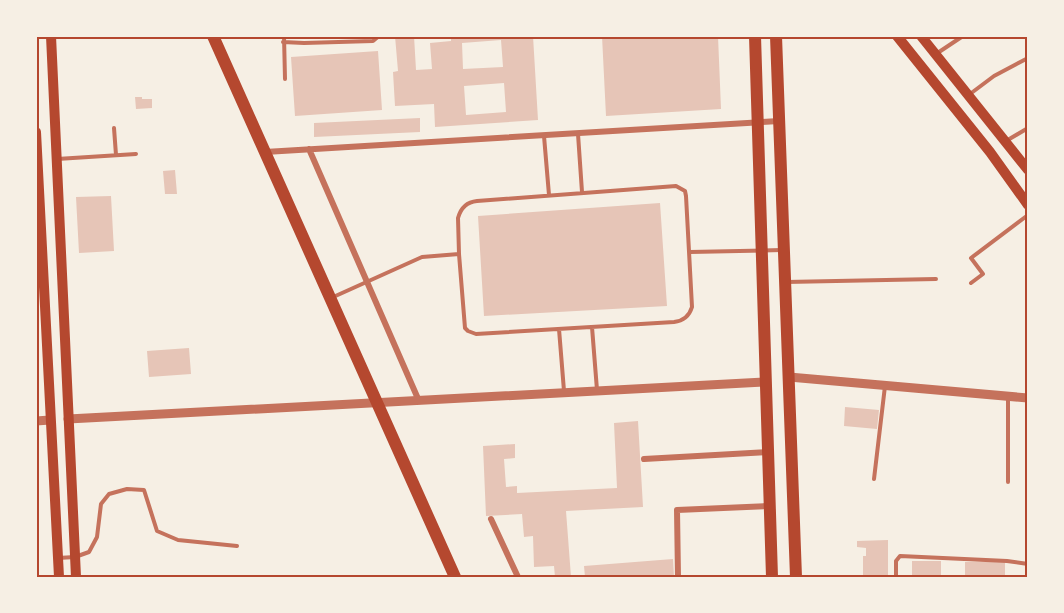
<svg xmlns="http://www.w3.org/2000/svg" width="1064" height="613" font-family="'Fira Sans',sans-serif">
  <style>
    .building { fill: #e6c5b7; fill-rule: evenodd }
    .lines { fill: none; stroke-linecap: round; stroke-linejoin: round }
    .service { stroke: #c5725c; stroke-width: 4 }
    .minor { stroke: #c5725c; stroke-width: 6 }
    .tertiary { stroke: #c5725c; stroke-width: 9 }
    .secondary { stroke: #b5482f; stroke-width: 10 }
    .primary { stroke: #b5482f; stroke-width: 12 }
    .neatline { fill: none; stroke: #b5482f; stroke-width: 2 }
  </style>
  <rect width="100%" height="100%" fill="#f6efe4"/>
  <!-- building -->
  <path class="building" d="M395,36H414L416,70L432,69L430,43L451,41V36H533L538,120L435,127L434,104L395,106L393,72L398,71ZM501,40L503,67L463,69L462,43ZM504,83L506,112L466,115L464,86Z
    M602,36H718L721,109L606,116Z
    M378,51L382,110L295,116L291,57Z
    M135,97H142V99H152V108L136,109Z
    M420,118V132L314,137V123Z
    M175,170L177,194H165L163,171Z
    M111,196L114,251L79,253L76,197Z
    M660,203L667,306L484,316L478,216Z
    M189,348L191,374L149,377L147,351Z
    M845,407L879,410L877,429L844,426Z
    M638,421L643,507L566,511L571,577H555L554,566L534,567L533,536L524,537L522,514L486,516L483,446L515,444V458L504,459L506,487L517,486V493L617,488L614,423Z
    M888,540V577H863V556H866V548L857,547V541Z
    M673,559L674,577H585L584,566Z
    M912,561H941V577H912Z
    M965,562H1005V577H965Z"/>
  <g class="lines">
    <!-- service -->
    <path class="service" d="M284,36L285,79
      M283,42L304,43L373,41L379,36
      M936,54L963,36
      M970,94L994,76L1028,58
      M114,128L116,155
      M578,134L582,192
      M544,136L549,195
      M1006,141L1028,128
      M57,159L136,154
      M676,186L685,191L686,196L692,307C689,317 683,321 674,322L476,334L468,331L465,328L459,254L458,218C461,207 467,202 477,201Z
      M690,252L782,250
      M786,282L936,279
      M971,283L983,274L971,258L1028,215
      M331,298L422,257L459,254
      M592,327L597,390
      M559,329L564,391
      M874,479L885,386
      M1008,482V397
      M58,558L75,557L89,552L97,537L101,504L109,494L127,489L144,490L157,531L178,540L237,546
      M896,577V561L900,556L1007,561L1028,564"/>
    <!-- minor -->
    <path class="minor" d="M309,149L419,401
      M265,152L779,121
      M644,459L767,452
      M491,519L518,577
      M678,577L677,510L770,506"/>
    <!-- tertiary -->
    <path class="tertiary" d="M789,377L1028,398
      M68,419L766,382
      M36,421L50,420"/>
    <!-- secondary -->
    <path class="secondary" d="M51,36L76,577
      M897,36L990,152L1028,205
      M921,36L1028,170
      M36,132L59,577"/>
    <!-- primary -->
    <path class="primary" d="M213,36L455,577
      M755,36L772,577
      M776,36L796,577"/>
  </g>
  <!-- border -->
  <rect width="1064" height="613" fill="none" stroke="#f6efe4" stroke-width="75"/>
  <rect x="38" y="38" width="988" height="538" class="neatline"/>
</svg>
